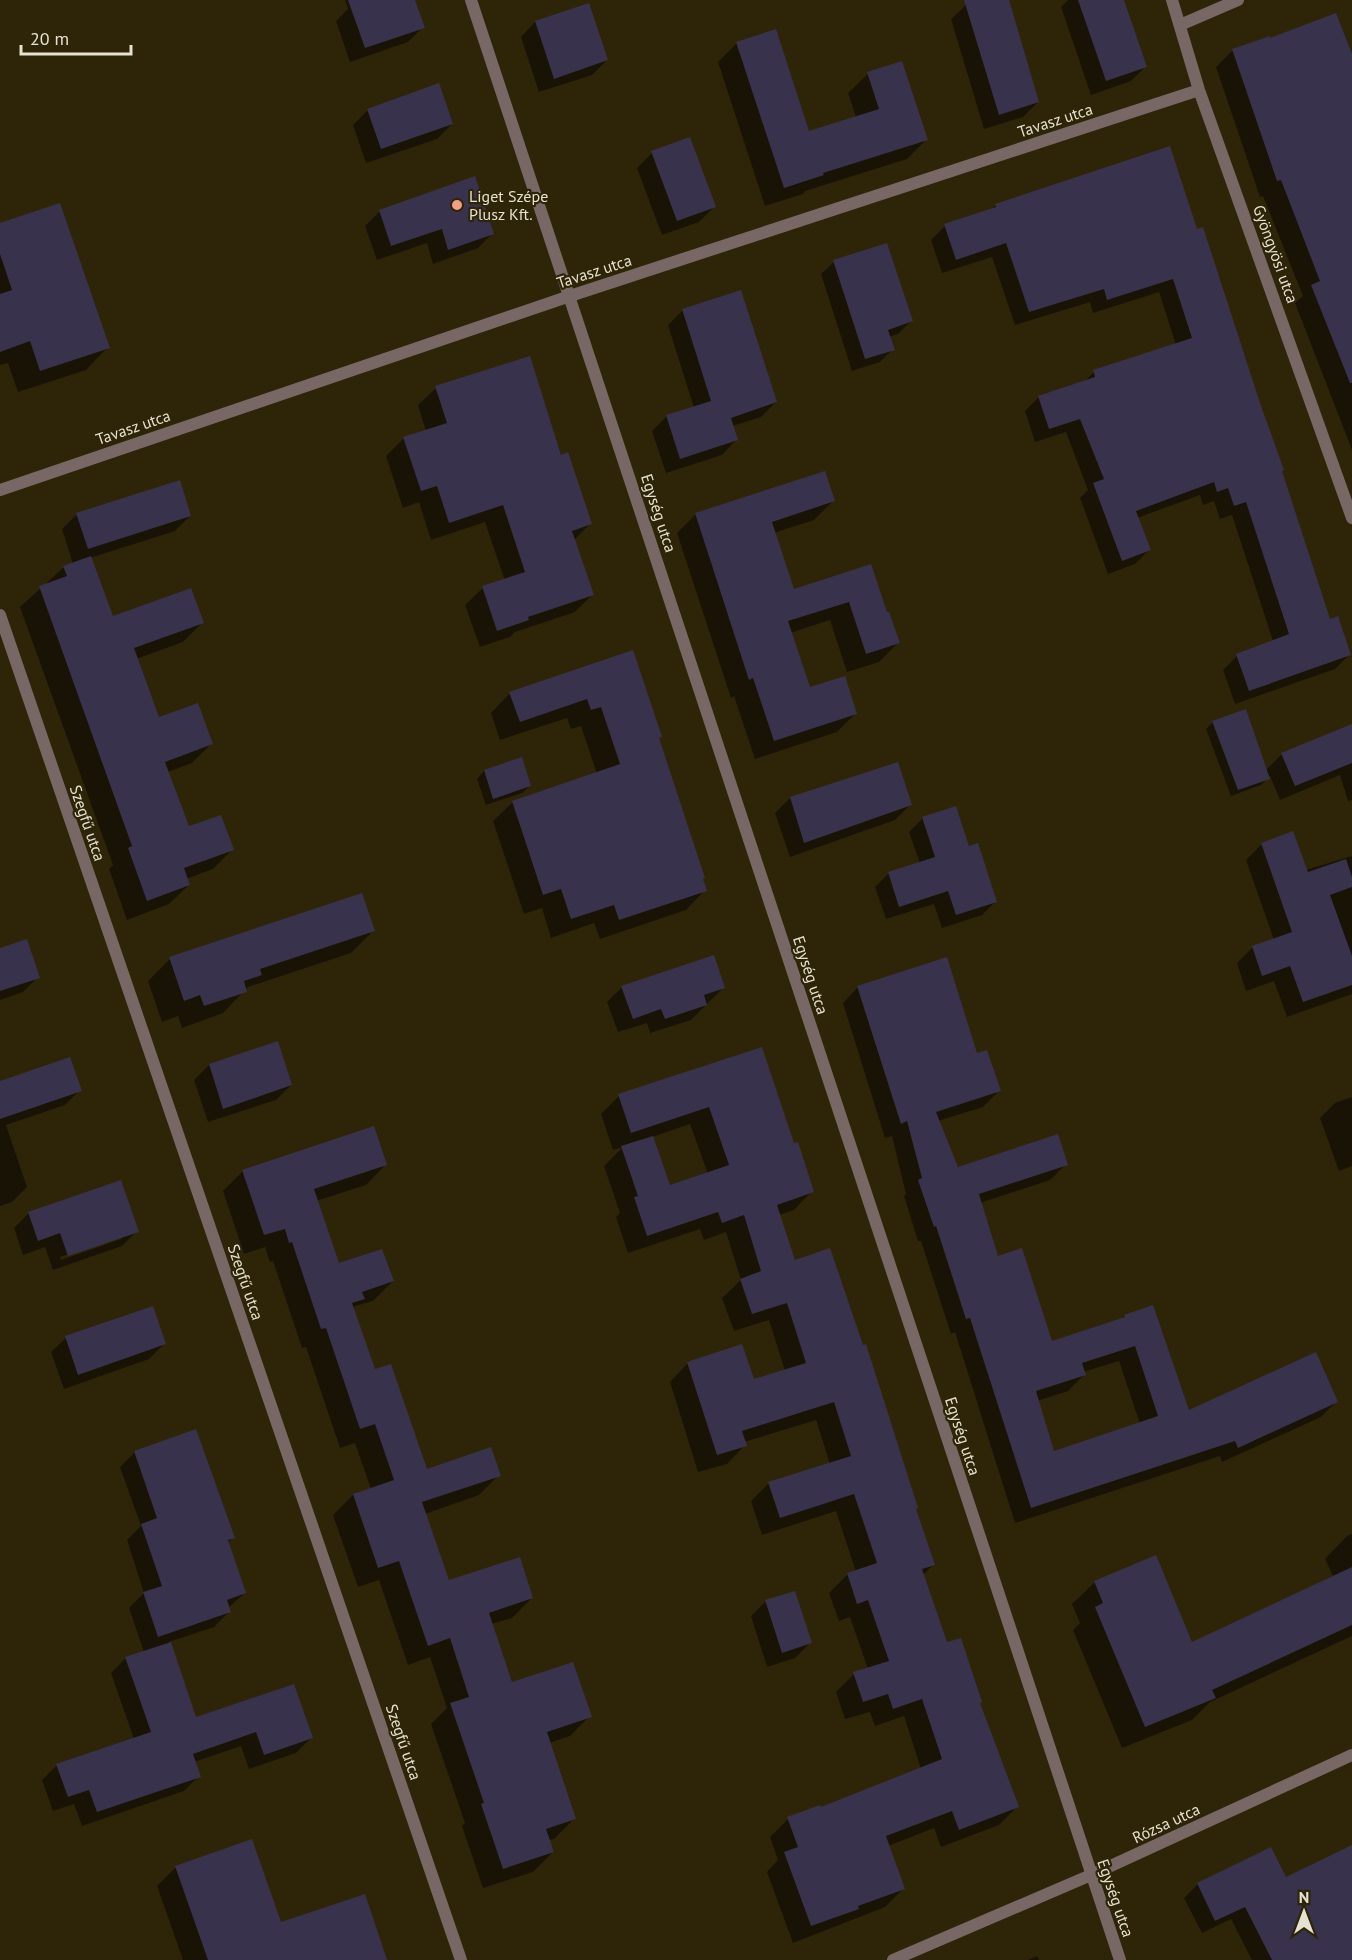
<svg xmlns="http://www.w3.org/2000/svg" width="1352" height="1960" font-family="'PT Sans',sans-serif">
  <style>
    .shadow { fill: #0007; fill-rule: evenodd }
    .building { fill: #39324c; fill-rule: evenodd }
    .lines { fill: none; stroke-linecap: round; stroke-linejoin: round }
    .minor { stroke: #786865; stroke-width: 12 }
    .poi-dot { fill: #f39f84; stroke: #2e2508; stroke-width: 2 }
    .labels { text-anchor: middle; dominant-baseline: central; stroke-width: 4.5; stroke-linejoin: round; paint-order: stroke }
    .street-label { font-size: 16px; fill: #e6e1d0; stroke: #2e2508 }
    .poi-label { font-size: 16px; fill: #e6e1d0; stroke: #2e2508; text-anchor: start }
  </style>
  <rect width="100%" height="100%" fill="#2e2508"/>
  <!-- shadow -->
  <path class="shadow" d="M345,0H414L423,27L408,42L350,62L336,21L348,9Z
    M980,0H1007L1038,102L1023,117L984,129L951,19L966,5Z
    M1068,0H1122L1145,67L1131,81L1091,95L1061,7Z
    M535,22L607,60L592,75L539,92L521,37Z
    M737,43L808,133L856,117L848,93L868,74L926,140L907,159L805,191L803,194L765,206L718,62Z
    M1233,50L1352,58V450L1295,303L1303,296L1263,196L1260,197L1216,67Z
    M368,110L452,124L437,139L366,163L353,125Z
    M652,153L714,207L699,222L662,235L637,168Z
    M996,205L1196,230L1281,471L1329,621L1349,655L1335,669L1235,704L1223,670L1237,656L1273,641L1232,515L1220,519L1214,501L1203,505L1200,495L1137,518L1149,550L1135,564L1108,574L1080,498L1088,490L1066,432L1035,442L1025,411L1039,397L1083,383L1094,372L1176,345L1159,292L1093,313L1090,302L1015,325L992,257L942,273L931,240L945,226L991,211Z
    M380,211L492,234L478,248L433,264L427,243L377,260L365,226Z
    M0,225L108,347L86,370L18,392L8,363L0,365Z
    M834,262L911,321L898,334L889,337L893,349L880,362L852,371L821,274Z
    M741,292L776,402L761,417L732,426L736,440L722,455L666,473L652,431L667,416L694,408L668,325L682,311Z
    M436,388L560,457L590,524L574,540L592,595L575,612L515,632L510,637L480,647L465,605L483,588L505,581L485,522L431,540L419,502L403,508L386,456L404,438L426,431L418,405Z
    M833,501L814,520L774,533L793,591L870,566L898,643L879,662L847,672L830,620L790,633L809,689L856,713L837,732L755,759L734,696L731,698L677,533L696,514Z
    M77,514L190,516L175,531L90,558L112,618L202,623L183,642L136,659L159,719L211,744L192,763L168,772L188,828L232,850L213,869L186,879L189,885L169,904L127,920L109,869L113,865L20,607L64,567L73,564L62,529Z
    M632,652L661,737L658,739L705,890L686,910L600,939L594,923L551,938L542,908L524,914L493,821L513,802L597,774L581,726L571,729L567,718L500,740L491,713L510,693Z
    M1213,722L1266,770L1282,754L1352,725V800L1348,801L1340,775L1280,800L1270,776L1261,785L1231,796L1206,729Z
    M897,764L910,805L895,820L790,857L775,813L790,798Z
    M484,771L530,786L522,793L486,805L477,779Z
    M923,818L969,848L996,901L982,915L942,928L934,904L886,919L875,887L889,873L920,863L909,832Z
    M1262,844L1306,870L1352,856V994L1287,1017L1274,981L1246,991L1237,963L1252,948L1274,940L1246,860Z
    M373,931L351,953L248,987L223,1013L182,1028L178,1016L162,1022L148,981L170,959Z
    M0,950L38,977L23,992L0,1000Z
    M622,987L723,988L691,1020L650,1033L647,1023L618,1032L607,1002Z
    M858,987L976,1055L999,1091L983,1107L938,1121L957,1169L1066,1164L1050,1180L980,1203L997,1257L1051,1343L1120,1320L1125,1316L1188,1412L1337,1401L1321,1417L1222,1462L1220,1456L1015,1523L955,1332L951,1334L921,1241H918L904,1196L906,1194L892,1136L885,1138L843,1003ZM1119,1361L1140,1424L1053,1453L1037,1401L1068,1391L1084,1375L1083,1372Z
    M761,1049L793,1145L812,1191L794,1210L779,1215L795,1262L914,1510L933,1565L922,1576L946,1644L979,1703L1017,1807L999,1825L941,1847L934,1828L888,1846L904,1888L885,1907L793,1943L767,1872L778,1860L770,1837L788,1819L820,1809L921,1769L904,1716L875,1726L870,1712L845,1719L836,1692L854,1674L868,1669L850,1617L839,1621L829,1593L848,1574L856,1572L836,1511L762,1535L751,1501L769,1483L830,1464L816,1420L744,1442L745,1445L727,1464L698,1472L670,1382L688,1363L753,1381L785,1371L769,1320L734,1331L722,1298L741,1280L726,1232L704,1240L700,1229L628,1253L616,1217L620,1213L604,1166L623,1147L613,1150L601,1114L619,1096ZM690,1124L708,1174L669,1187L652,1137Z
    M209,1065L291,1085L276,1100L208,1122L194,1080Z
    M0,1082L80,1090L65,1105L6,1125L27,1187L12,1202L0,1206Z
    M1352,1097V1166L1339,1171L1320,1118L1335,1103Z
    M385,1165L366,1185L316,1201L338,1265L393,1281L373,1301L355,1306L352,1309L374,1371L426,1471L499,1475L479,1495L425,1514L448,1582L532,1598L512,1618L491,1624L511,1684L590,1716L570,1736L549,1743L574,1819L554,1839L549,1840L553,1852L533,1872L483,1888L462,1826L465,1823L431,1724L447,1708L430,1657L408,1665L379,1580L358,1587L333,1515L353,1495L371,1489L355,1443L340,1448L306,1347L302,1348L273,1261L270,1262L265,1247L244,1254L223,1191L243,1171Z
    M29,1213L137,1231L122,1246L53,1270L45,1247L23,1255L14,1228ZM121,1236V1239L61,1260L60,1257Z
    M66,1338L164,1344L149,1359L64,1389L51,1352Z
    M135,1452L233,1537L228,1543L245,1593L228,1608L229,1612L214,1627L169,1642L195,1718L311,1738L296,1753L249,1769L241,1746L194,1762L199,1776L184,1791L82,1826L74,1804L53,1811L42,1780L57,1765L134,1739L111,1673L126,1658L144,1652L129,1608L144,1593L127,1540L141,1526L120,1467Z
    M1352,1534V1636L1210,1702L1192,1720L1122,1748L1073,1630L1080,1623L1072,1604L1095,1582L1156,1557L1191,1644L1334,1578L1325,1559L1347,1536Z
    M766,1601L810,1643L795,1658L767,1667L751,1616Z
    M1352,1847V1960H1252L1231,1919L1202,1933L1184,1898L1198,1884L1285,1879Z
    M176,1867L280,1924L380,1960H183L157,1886Z
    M1037,1956L1039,1960H1028Z"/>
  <!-- building -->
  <path class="building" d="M348,0H415L425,28L365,48Z
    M964,0H1009L1039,102L999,115Z
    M1078,0H1124L1147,67L1106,81Z
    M589,3L608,60L554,79L535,21Z
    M1336,13L1352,54V383H1350L1311,285L1320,281L1281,180L1277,181L1232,49L1270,36V38Z
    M776,29L809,131L879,109L867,72L902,61L928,140L823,173L824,175L784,188L736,42Z
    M439,83L453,124L381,149L367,109Z
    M690,137L716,207L677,221L651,151Z
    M1170,146L1197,229L1203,227L1261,406L1284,470L1282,471L1330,619L1338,616L1351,655L1249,691L1236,654L1289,634L1246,502L1234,506L1228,488L1217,492L1214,482L1136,511L1151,550L1122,561L1093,483L1104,479L1080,419L1049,429L1038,396L1095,377L1093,370L1192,338L1173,279L1107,300L1104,289L1029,312L1006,243L956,260L944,224L996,207L995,204Z
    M475,176L494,234L448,250L442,229L391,246L379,210Z
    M60,203L110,348L40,371L30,341L0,352V294L12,290L0,254V223Z
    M887,243L913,321L888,330L895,350L865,359L833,260Z
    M741,290L777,402L731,418L738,440L680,459L666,415L711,401L682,309Z
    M530,356L561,455L568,452L592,524L572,531L594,595L528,617L529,620L497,631L482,586L525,572L503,505L449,523L437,486L421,491L403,437L447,423L435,386Z
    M825,471L835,501L772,522L794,589L871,564L887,612H889L900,643L866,654L849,602L788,621L810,687L845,676L857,714L774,741L753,678L749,680L695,513Z
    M180,480L191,516L88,549L76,513Z
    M91,556L113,616L191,588L204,623L134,648L159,717L198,703L213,744L165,762L189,826L221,815L234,850L184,868L190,885L147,901L128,848L132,846L39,586L67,576L63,566Z
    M633,650L662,737L659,738L705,878L703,879L707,891L619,920L614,905L571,919L561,889L543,895L512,801L620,764L601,707L591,710L587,699L520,722L509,692Z
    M1246,709L1270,779L1238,790L1212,721Z
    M1352,724V763L1295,786L1281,753Z
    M522,757L531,786L493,799L484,770Z
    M898,762L912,805L804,843L790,797Z
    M956,806L969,846L978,843L997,902L956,915L948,891L899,907L888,872L935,857L922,817Z
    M1293,831L1308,872L1346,859L1352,877V887L1330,895L1352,956V985L1303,1002L1290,966L1262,976L1252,946L1292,932L1261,843Z
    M362,893L375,931L260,969L262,975L244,981L247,992L204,1006L200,995L184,1001L169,957Z
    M27,939L40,978L0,991V948Z
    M714,955L725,988L704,995L707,1005L665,1019L661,1009L633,1019L621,986Z
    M947,957L977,1053L987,1050L1001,1091L936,1112L958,1167L1058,1134L1068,1165L979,1194L998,1256L1022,1248L1052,1341L1125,1317L1124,1315L1153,1305L1189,1410L1316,1352L1338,1402L1238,1448L1235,1441L1031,1508L970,1318L966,1319L936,1226L934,1227L918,1180L922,1178L907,1121L901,1124L857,986ZM1135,1346L1158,1416L1054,1451L1036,1391L1086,1375L1082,1363Z
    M278,1041L292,1085L223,1109L209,1064Z
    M762,1047L794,1143L798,1142L814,1192L777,1205L795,1260L830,1248L863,1345L866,1344L918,1508L916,1509L935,1565L922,1569L947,1642L961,1638L982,1702L980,1703L1019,1807L959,1830L952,1811L886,1836L905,1889L858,1906L859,1909L811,1926L784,1852L798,1847L787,1817L820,1805L821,1807L942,1759L922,1699L893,1709L888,1694L863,1702L853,1672L889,1661L868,1600L857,1604L847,1573L877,1563L854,1494L780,1518L768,1482L851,1456L834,1402L742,1431L747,1446L717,1455L687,1362L742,1344L754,1379L806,1363L787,1303L752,1314L740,1279L761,1271L744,1215L722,1223L718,1212L647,1236L634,1197L638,1196L621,1146L653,1136L670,1185L729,1165L709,1107L631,1133L618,1094Z
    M70,1057L82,1091L0,1119V1081Z
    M374,1126L387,1165L314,1189L339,1263L382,1249L394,1281L362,1292L365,1299L352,1303L375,1369L391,1364L427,1469L491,1447L501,1476L422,1502L449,1580L520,1557L533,1598L489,1613L512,1682L573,1662L592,1717L547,1732L576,1819L546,1829L554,1852L503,1869L481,1804L484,1803L450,1703L469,1697L450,1638L428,1646L399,1561L378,1568L353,1494L394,1480L375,1424L360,1429L326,1328L321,1329L292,1242L289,1243L285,1229L264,1235L242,1170Z
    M121,1180L139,1232L68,1256L60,1233L38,1241L28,1212Z
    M153,1306L166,1344L78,1375L65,1336Z
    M196,1429L235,1538L228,1540L246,1593L227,1600L231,1612L158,1637L143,1592L162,1586L141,1524L157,1518L134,1451Z
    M1156,1555L1192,1642L1352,1567V1625L1212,1690L1216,1698L1145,1727L1095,1607L1103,1603L1094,1581Z
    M795,1591L812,1643L782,1653L765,1600Z
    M171,1642L196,1717L294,1684L313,1738L264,1755L256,1732L193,1754L201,1777L97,1812L89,1790L68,1797L56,1764L151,1732L125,1657Z
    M252,1839L281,1922L365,1894L387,1960H208L175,1866Z
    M1352,1845V1960H1272L1245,1907L1215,1921L1197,1883L1271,1847L1286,1877Z"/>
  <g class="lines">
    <!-- minor -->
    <path class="minor" d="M471,0L1120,1960
      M1172,0L1199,90L1352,518
      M1180,25L1238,0
      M0,490L570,296L1199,90
      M0,615L461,1960
      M893,1960L1091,1875L1352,1755"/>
  </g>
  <!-- markers -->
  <circle class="poi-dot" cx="457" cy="205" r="6"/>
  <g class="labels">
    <!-- street labels -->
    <g class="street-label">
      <text transform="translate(1055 120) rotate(-18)">Tavasz utca</text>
      <text transform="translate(1276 254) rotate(70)">Gyöngyösi utca</text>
      <text transform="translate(594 271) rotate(-18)">Tavasz utca</text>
      <text transform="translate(133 427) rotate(-19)">Tavasz utca</text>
      <text transform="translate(659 513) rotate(72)">Egység utca</text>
      <text transform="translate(88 823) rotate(71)">Szegfű utca</text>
      <text transform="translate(811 975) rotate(72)">Egység utca</text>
      <text transform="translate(246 1282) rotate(71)">Szegfű utca</text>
      <text transform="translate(963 1436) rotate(72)">Egység utca</text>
      <text transform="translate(404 1742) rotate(71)">Szegfű utca</text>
      <text transform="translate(1166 1823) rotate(-25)">Rózsa utca</text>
      <text transform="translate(1116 1898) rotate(71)">Egység utca</text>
    </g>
    <!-- poi labels -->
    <g class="poi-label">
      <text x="469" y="196">Liget Szépe<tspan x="469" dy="18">Plusz Kft.</tspan></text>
    </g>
  </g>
  <!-- north arrow -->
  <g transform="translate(1304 1912)" stroke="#2e2508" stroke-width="4.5" paint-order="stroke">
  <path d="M0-4.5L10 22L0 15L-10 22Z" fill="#e6e1d0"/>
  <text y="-9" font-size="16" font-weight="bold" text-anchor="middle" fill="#e6e1d0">N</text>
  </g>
  <!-- scale -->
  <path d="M21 45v9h110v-9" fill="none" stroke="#e6e1d0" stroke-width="3"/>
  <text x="30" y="45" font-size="18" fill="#e6e1d0" stroke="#2e2508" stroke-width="4.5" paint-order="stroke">20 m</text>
</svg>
